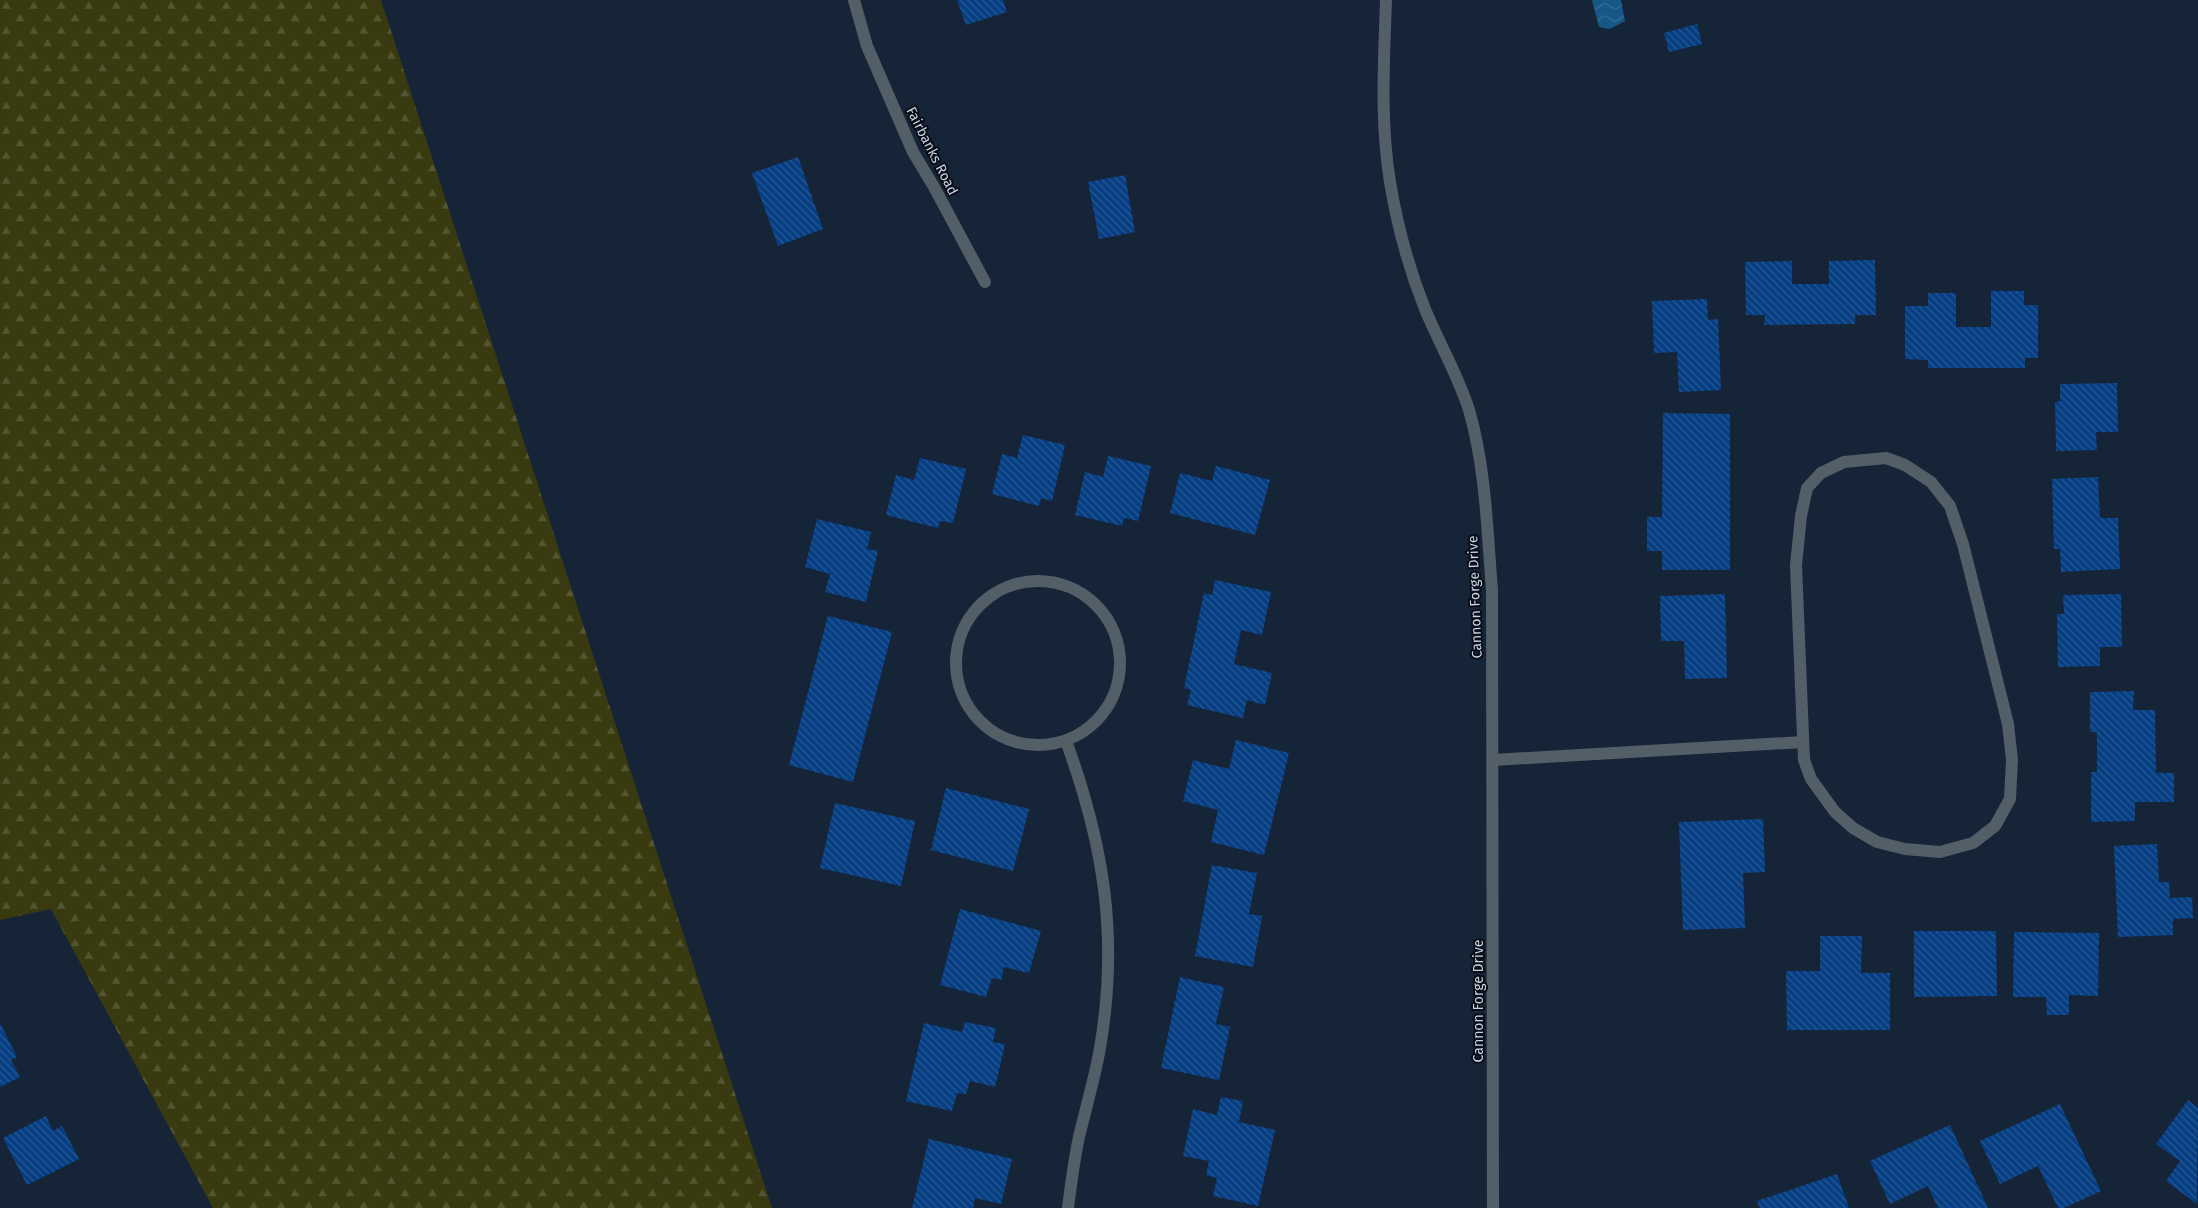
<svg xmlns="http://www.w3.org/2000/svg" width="2198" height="1208" font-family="'Fira Sans',sans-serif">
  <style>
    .forest { fill: url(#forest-firs) }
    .water { fill: url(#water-waves) }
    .building { fill: url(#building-back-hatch) }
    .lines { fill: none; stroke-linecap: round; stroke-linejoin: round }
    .minor { stroke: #535f66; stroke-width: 12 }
    .labels { text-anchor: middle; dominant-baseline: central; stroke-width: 4; stroke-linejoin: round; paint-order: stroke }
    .street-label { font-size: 14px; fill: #cad4e1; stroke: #070d16 }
  </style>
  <defs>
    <pattern id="forest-firs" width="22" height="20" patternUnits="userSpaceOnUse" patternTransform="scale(1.25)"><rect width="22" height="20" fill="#393a0f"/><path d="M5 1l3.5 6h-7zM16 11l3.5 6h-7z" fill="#545632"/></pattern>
    <pattern id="water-waves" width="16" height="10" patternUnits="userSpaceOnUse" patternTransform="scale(1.25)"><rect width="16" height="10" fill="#155787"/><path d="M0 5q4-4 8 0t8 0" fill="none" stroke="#366e98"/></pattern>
    <pattern id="building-back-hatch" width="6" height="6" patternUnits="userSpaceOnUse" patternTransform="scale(1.25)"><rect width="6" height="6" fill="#053e82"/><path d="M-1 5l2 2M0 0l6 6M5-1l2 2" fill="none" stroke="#285993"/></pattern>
  </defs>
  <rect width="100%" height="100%" fill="#162438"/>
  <!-- forest -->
  <path class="forest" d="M0,0H381L772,1208H213L51,909L0,920Z"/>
  <!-- water -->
  <path class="water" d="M1592,0H1621L1625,21L1610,29L1599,27Z"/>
  <!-- building -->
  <path class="building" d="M957,0H1003L1007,12L966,25Z
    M1697,24L1702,44L1669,52L1664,33Z
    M798,157L823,229L778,246L752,173Z
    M1125,175L1135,232L1099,239L1088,182Z
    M1875,260L1876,315H1855V324L1764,325L1765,315H1746L1745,262L1792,261V284H1829V261Z
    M1991,291H2024V305H2038V358H2025V368H1928V360L1905,359V306H1928V293H1956V327H1991Z
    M1707,299L1708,320L1718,319L1721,390L1679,392L1677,352L1654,353L1652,301Z
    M2117,383L2118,432H2096L2097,450L2056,451L2055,402L2060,401V384Z
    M1663,413L1730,414V570H1662V551H1647V517H1662Z
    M1023,435L1065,445L1052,501L1041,498L1039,506L992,494L1002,454L1017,458Z
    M1108,456L1151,466L1138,521L1124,518L1122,526L1075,515L1085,472L1103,477Z
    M920,458L966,469L953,523L940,521L938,528L886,515L896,475L914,480Z
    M1216,466L1270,480L1255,535L1170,513L1180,473L1212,481Z
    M2098,477L2100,518H2118L2120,569L2061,572L2060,549H2054L2052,479Z
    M817,519L871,532L867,549L878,551L866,602L825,592L830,574L805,567Z
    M1215,580L1271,592L1262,635L1241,630L1234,664L1272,673L1265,705L1247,700L1243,718L1187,705L1191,690L1184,688L1204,593L1212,595Z
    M1725,594L1727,678L1685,679L1684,641H1661L1660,596Z
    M2121,594L2122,647H2100V666L2058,667L2057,614H2064L2063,595Z
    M828,616L892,632L853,782L789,765Z
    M2134,691L2133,710H2155L2156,773H2174V802H2135V821L2091,822V772H2097V732H2090V692Z
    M1236,740L1289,753L1264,855L1211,842L1218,810L1183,801L1193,760L1229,769Z
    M946,788L1029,809L1013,871L931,850Z
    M835,803L915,821L901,886L820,868Z
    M1763,819L1765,872L1743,873L1745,928L1683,930L1679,822Z
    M2157,844L2159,882H2169L2170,898L2192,897L2193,918L2173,919V935L2118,937L2114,846Z
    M1212,865L1257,873L1249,914L1262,916L1253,967L1195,956Z
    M960,909L1041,931L1029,973L1004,967L1001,980L992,978L986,997L940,985Z
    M1914,931H1996L1997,996L1914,997Z
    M2014,932L2099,933L2098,996L2069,995V1015H2047L2046,997H2013Z
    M1820,936H1862L1861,973H1890V1030H1787L1786,971H1820Z
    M1180,977L1224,987L1216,1024L1230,1027L1219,1080L1161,1068Z
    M965,1022L996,1028L993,1042L1005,1044L995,1087L970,1081L966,1094L957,1093L952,1111L906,1101L924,1023L962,1032Z
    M0,1023L17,1057L11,1060L20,1077L0,1087Z
    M1221,1097L1243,1101L1239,1122L1275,1130L1258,1206L1213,1196L1217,1178L1206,1175L1209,1161L1183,1156L1193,1109L1217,1115Z
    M2188,1100L2198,1108L2197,1204L2166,1181L2180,1161L2156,1144Z
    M2060,1104L2101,1191L2064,1208H2058L2038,1166L2000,1184L1980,1141Z
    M46,1116L53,1131L62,1126L79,1159L27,1185L3,1138Z
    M1950,1125L1988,1208H1938L1928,1186L1890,1204L1870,1161Z
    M929,1139L1012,1159L1001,1204L975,1198L973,1208H912Z
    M1837,1174L1849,1208H1760L1757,1201Z"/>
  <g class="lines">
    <!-- minor -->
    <path class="minor" d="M854,0L867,46L913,152L934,187L985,282
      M1386,0C1384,61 1380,121 1390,182C1397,224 1409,269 1425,309C1439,343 1458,375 1469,410C1486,469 1487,530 1492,590L1493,1208
      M1886,458L1905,465L1931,482L1950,506L1963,544L2008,724L2012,760L2010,799L1995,826L1973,843L1940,852L1905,849L1877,842L1853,828L1835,812L1811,779L1804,760L1796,565L1801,516L1807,488L1821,473L1844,462Z
      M956 663a82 82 0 1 1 164 0a82 82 0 1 1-164 0Z
      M1066,741C1104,845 1119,937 1100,1048C1095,1077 1086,1107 1079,1137C1074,1160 1071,1184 1068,1208
      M1493,760L1803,742"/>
  </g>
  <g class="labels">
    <!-- street labels -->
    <g class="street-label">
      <text transform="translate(932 151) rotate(63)">Fairbanks Road</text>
      <text transform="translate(1475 597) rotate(-92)">Cannon Forge Drive</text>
      <text transform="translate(1478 1001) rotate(-90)">Cannon Forge Drive</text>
    </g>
  </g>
</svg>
